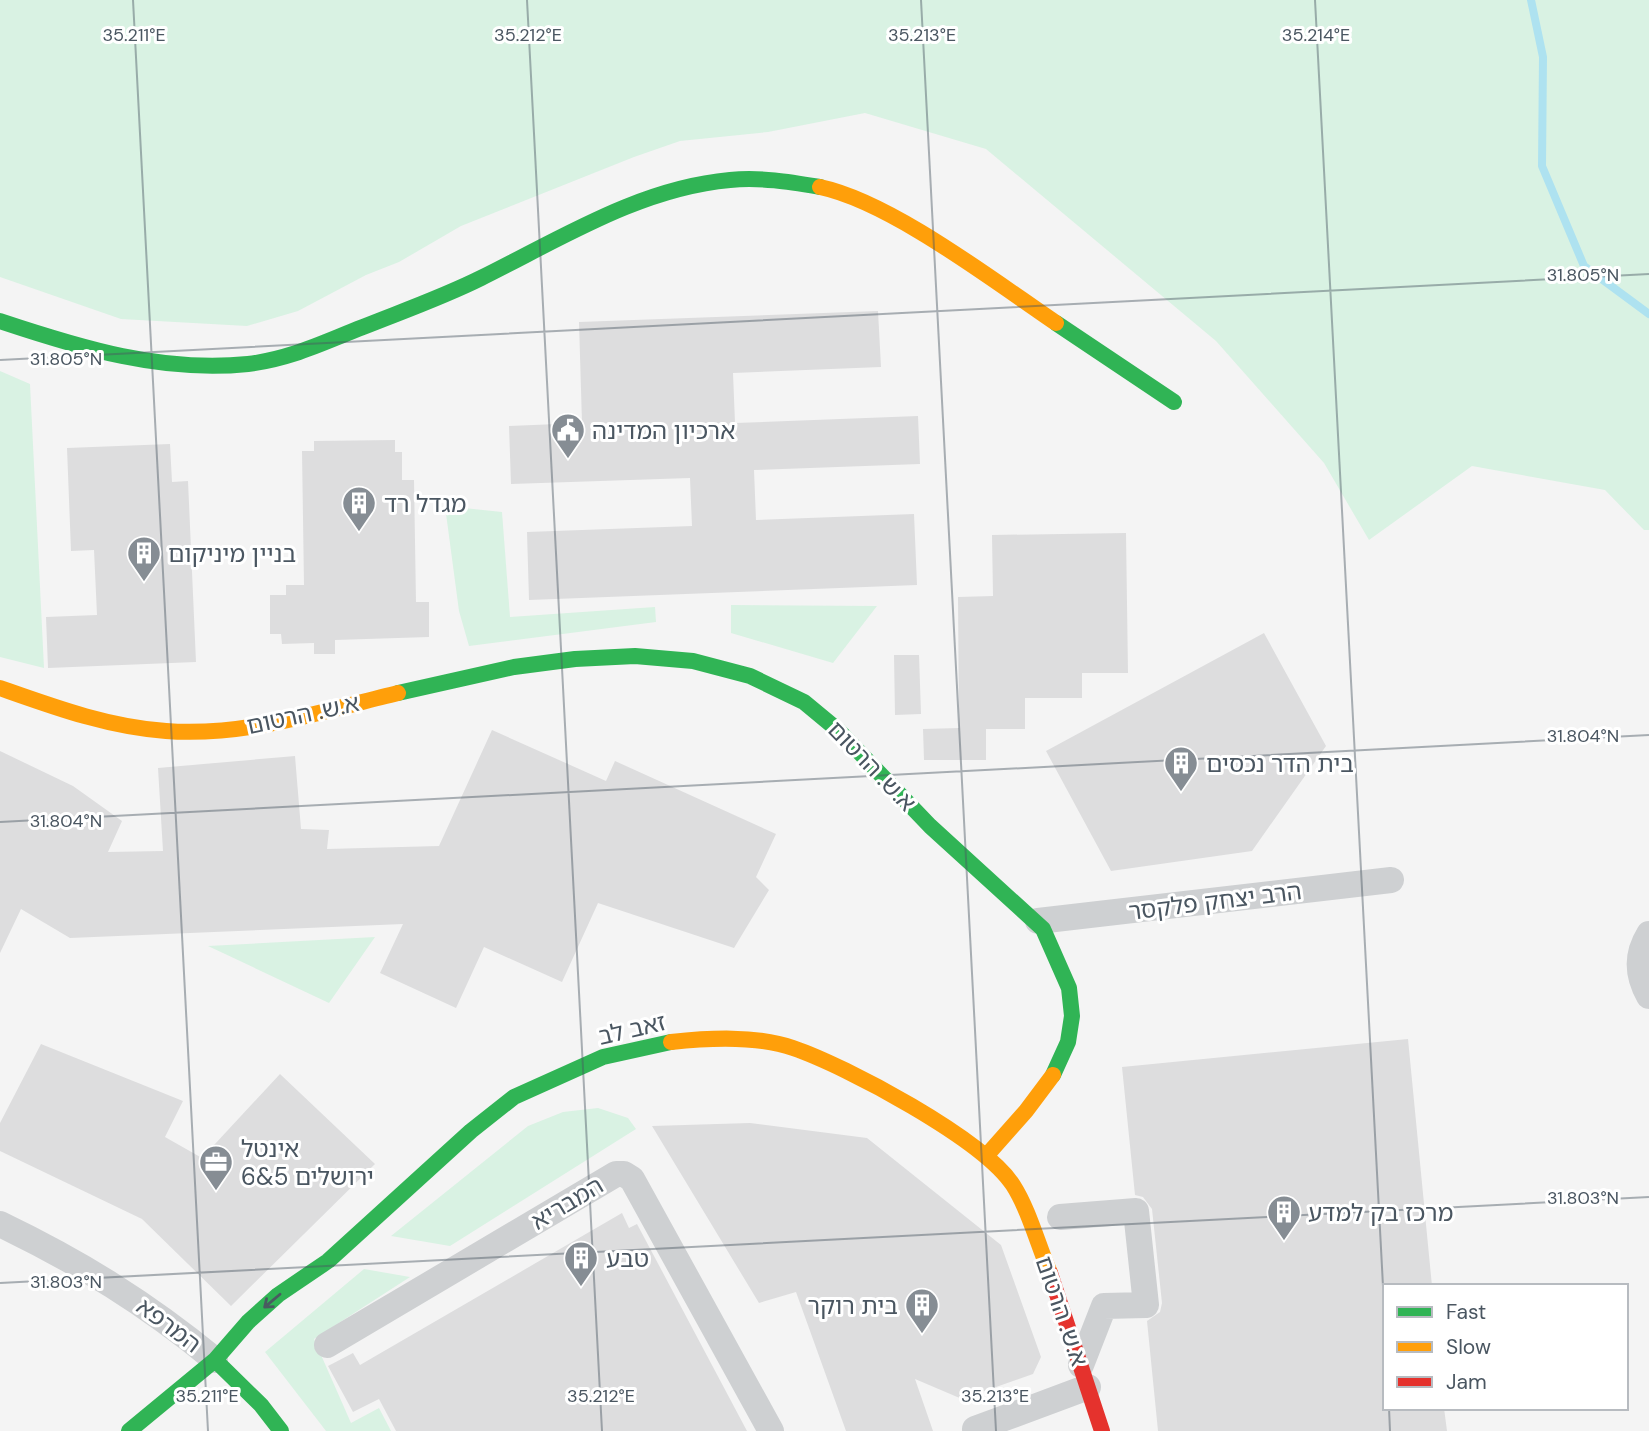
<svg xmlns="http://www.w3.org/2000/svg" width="1649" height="1431" font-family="'DM Sans','Noto Sans Hebrew',sans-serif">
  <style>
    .green { fill: #d9f2e3 }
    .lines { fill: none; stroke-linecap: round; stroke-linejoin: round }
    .stream { stroke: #aee2f0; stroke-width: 8 }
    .building { fill: #ddddde }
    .street { stroke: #ced0d2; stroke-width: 26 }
    .fast { stroke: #30b455; stroke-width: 16 }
    .slow { stroke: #ff9f0a; stroke-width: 16 }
    .jam { stroke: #e5322d; stroke-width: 16 }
    .oneway { stroke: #495b60 }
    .ticks { fill: none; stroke: #4a5661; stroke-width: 2; stroke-opacity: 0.45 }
    .labels { text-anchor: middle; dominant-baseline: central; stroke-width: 6; stroke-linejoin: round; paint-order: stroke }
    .poi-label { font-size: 24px; fill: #4a5661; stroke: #fff; text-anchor: start }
    .street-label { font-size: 24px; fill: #4a5661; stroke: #fff }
    .ticks-label { font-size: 18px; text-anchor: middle; fill: #4a5661; stroke: #fff; stroke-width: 6; stroke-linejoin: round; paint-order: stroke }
  </style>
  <rect width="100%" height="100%" fill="#f4f4f4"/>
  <!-- green -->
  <path class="green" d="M0,0H1649V530H1644L1605,490L1472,466L1369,540L1324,463L1216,341L986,149L865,113L768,132L680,141L634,157L461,226L399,262L366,275L298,311L247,326L121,319L0,277Z
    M0,371L30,384L44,668L0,657Z
    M445,506L502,512L510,617L655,607L656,622L469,646L459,611Z
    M731,605L877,606L833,663L731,633Z
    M375,937L329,1003L208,946Z
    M598,1108L628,1118L636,1129L450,1246L391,1236L528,1126L563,1112Z
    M364,1269L410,1277L314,1339L351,1423L379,1408L391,1431H326L265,1352Z"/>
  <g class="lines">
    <!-- stream -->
    <path class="stream" d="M1531,0L1543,57L1542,166L1584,266L1649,314"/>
  </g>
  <!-- building -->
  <path class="building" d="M878,311L881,367L733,373L735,423L918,416L920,464L754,470L756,520L914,514L917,585L529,600L527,532L692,526L690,478L511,484L509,426L582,423L579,322Z
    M395,440V452H402V480H414L416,602H429V637L335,640V654H314V643L282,644L281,634H270V595H286V585H304L302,451H314V441Z
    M170,444L172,482L188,481L196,662L48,668L46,617L97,615L94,550L71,551L67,448Z
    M1126,533L1128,673H1082V698H1025V729H986V760H924L923,729L959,728L958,597L993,596L992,535Z
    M1264,633L1326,746L1252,851L1111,871L1046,751Z
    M894,655H919L921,714L895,715Z
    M492,730L606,781L615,761L776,834L756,877L769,890L734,948L598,903L562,982L484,947L456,1008L380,973L403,924L70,938L21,909L0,953V751L73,786L122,821L108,852L163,851L158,768L295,756L301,829L329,830L327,849L439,846Z
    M1408,1039L1432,1286H1385V1408H1444L1447,1431H1158L1147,1321L1160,1312L1162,1303L1152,1209L1143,1197L1135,1195L1122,1067Z
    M41,1044L183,1101L165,1137L202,1158L280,1074L375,1164L231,1306L142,1219L0,1151V1123Z
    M750,1123L867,1138L1001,1245L1041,1357L1033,1374L962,1399L915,1379L933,1431H846L796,1292L759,1303L652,1126Z
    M622,1213L629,1228L637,1224L747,1431H396L379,1399L353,1412L328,1366L353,1353L360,1365Z"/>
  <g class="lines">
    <!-- street -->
    <path class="street" d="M1038,921L1391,880
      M1649,934C1636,955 1637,975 1649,996
      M1060,1217L1136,1211L1146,1305L1104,1306L1081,1365
      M0,1224C81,1263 147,1304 215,1360
      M327,1345L616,1174H624L632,1179L771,1431
      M975,1429L1088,1387"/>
    <!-- fast -->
    <path class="fast" d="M0,321C81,348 162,373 248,364C291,359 324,342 363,327C403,311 443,297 481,278C560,239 640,188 730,180C761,177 790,182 820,187
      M1056,323L1174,402
      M398,693L514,667L575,659L635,656L693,661L750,676L804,702L839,731L930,826L1043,929L1069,988L1072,1016L1068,1042L1053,1075
      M215,1360L261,1405L281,1431
      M129,1431L215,1360L248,1322L278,1295L328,1261L471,1131L514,1097L603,1057L671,1042"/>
    <!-- slow -->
    <path class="slow" d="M820,187C891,202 994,281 1056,323
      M0,688C54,707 108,727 166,731C245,737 323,711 398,693
      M671,1042C708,1038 756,1035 793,1048C846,1066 983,1139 1013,1185C1029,1210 1038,1245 1050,1273
      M987,1155L1026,1111L1053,1075"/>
    <!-- jam -->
    <path class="jam" d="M1050,1273L1102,1431"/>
  </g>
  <!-- one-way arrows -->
  <defs><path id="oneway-shaft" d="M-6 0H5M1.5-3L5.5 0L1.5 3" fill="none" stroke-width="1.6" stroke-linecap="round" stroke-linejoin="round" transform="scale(1.75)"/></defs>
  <use class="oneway" href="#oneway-shaft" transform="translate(272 1301) rotate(140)"/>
  <!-- ticks -->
  <path class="ticks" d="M133,0L208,1431M527,0L602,1431M921,0L996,1431M1315,0L1385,1324M0,360L1649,274M0,822L1649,735M0,1283L1649,1197M1389,1408L1390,1431"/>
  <!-- icons -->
  <defs>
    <g id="civic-pin" transform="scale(1.75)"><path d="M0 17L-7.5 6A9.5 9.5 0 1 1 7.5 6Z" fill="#868d94" stroke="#fff"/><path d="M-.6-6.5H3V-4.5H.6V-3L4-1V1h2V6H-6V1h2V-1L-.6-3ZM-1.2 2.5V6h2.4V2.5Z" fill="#fff"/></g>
    <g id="building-pin" transform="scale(1.75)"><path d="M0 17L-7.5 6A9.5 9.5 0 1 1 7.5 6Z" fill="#868d94" stroke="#fff"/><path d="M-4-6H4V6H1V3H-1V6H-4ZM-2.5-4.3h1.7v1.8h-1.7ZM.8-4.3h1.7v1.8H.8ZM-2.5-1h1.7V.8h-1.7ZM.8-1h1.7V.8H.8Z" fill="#fff"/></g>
    <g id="office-pin" transform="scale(1.75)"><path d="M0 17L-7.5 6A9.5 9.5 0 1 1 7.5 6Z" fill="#868d94" stroke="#fff"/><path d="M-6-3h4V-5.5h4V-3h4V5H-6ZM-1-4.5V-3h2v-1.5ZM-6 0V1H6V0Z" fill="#fff"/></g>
  </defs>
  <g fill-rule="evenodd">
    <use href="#civic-pin" x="568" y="430"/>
    <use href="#building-pin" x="359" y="503"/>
    <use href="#building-pin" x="144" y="553"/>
    <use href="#building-pin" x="1181" y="763"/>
    <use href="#office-pin" x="216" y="1162"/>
    <use href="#building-pin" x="1284" y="1212"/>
    <use href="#building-pin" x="581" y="1258"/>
    <use href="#building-pin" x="922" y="1305"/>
  </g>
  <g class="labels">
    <!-- poi labels -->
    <g class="poi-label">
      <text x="592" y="430">ארכיון המדינה</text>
      <text x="384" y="503">מגדל רד</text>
      <text x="168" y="553">בניין מיניקום</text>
      <text x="1206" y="763">בית הדר נכסים</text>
      <text x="241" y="1148">אינטל<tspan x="241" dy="28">ירושלים 5&amp;6</tspan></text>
      <text x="1308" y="1212">מרכז בק למדע</text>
      <text x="606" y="1258">טבע</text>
      <text x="898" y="1305" text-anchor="end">בית רוקר</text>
    </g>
    <!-- street labels -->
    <g class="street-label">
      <text transform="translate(303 714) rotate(-12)">א.ש. הרטום</text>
      <text transform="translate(872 766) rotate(46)">א.ש. הרטום</text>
      <text transform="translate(1215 901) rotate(-7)">הרב יצחק פלקסר</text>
      <text transform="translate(632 1029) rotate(-13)">זאב לב</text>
      <text transform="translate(567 1203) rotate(-31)">המבריא</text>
      <text transform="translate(1062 1311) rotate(71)">א.ש. הרטום</text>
      <text transform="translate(169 1325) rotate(37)">המרפא</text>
    </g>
  </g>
  <g class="ticks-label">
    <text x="134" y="41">35.211°E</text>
    <text x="528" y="41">35.212°E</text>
    <text x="922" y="41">35.213°E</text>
    <text x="1316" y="41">35.214°E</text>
    <text x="1583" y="281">31.805°N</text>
    <text x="66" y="365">31.805°N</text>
    <text x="1583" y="742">31.804°N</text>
    <text x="66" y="827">31.804°N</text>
    <text x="1583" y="1204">31.803°N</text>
    <text x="66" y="1288">31.803°N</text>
    <text x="207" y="1402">35.211°E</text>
    <text x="601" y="1402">35.212°E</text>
    <text x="995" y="1402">35.213°E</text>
  </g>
  <!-- legend -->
  <rect x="1383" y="1284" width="245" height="126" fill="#ffffff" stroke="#b7bbc0" stroke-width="2"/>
  <rect x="1397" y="1307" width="35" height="10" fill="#30b455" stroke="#b7bbc0" stroke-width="2"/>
  <text x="1446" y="1319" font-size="21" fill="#4a5661">Fast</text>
  <rect x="1397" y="1342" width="35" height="10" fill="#ff9f0a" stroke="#b7bbc0" stroke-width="2"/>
  <text x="1446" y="1354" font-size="21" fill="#4a5661">Slow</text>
  <rect x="1397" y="1377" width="35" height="10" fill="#e5322d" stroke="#b7bbc0" stroke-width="2"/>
  <text x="1446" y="1389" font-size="21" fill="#4a5661">Jam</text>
</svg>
